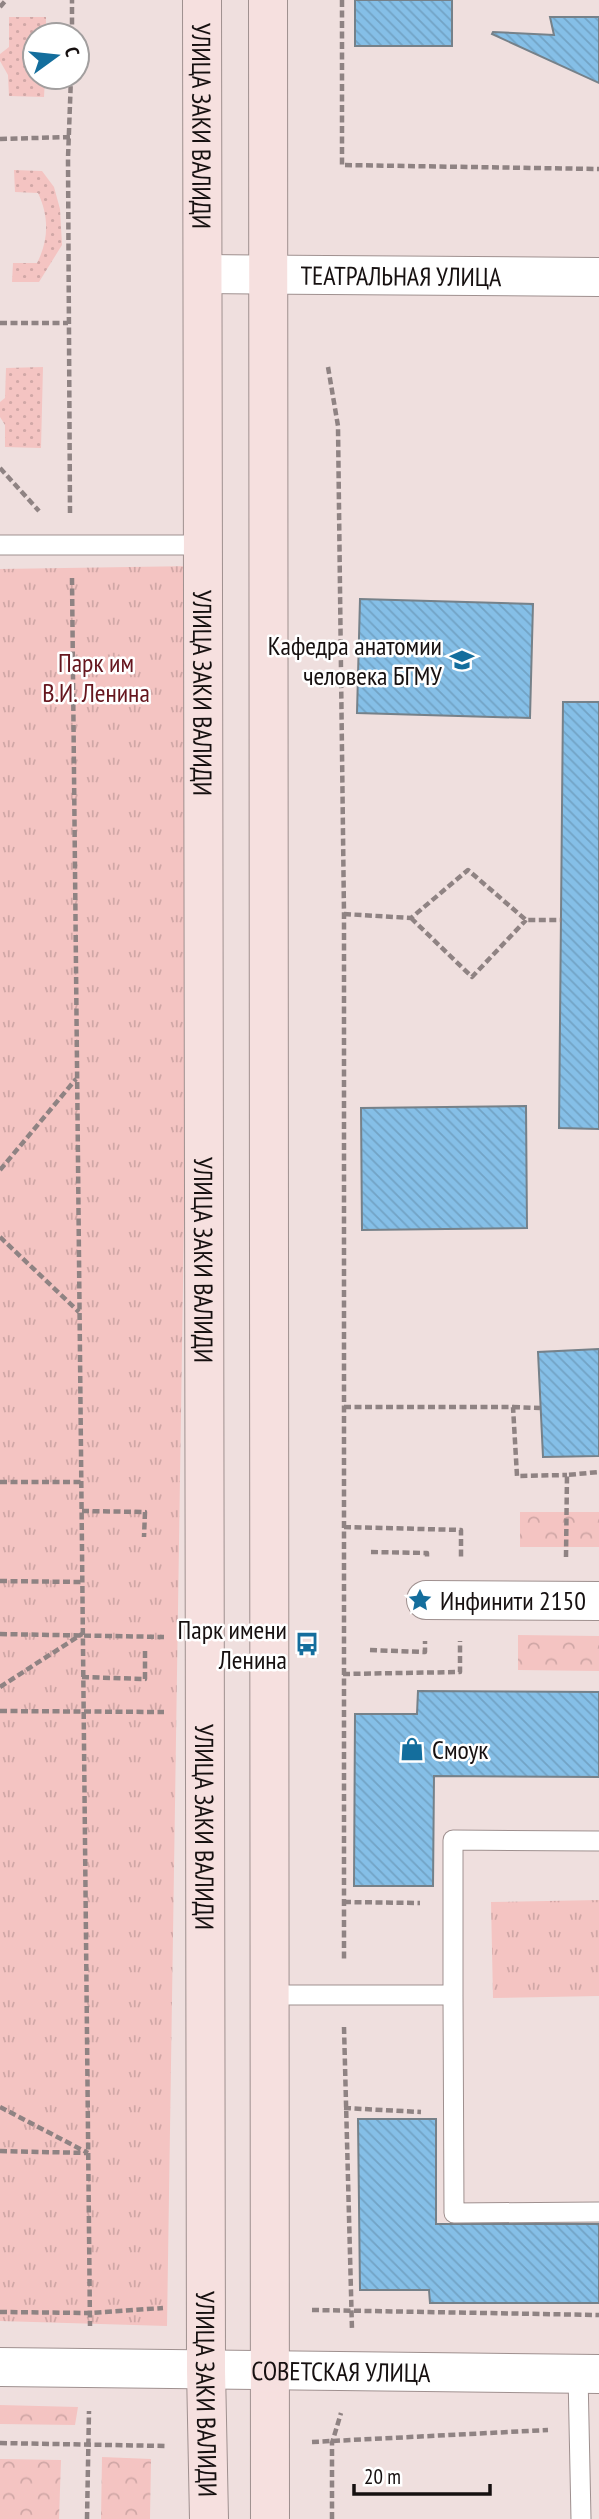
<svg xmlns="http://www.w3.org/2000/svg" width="599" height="2519" font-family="'PT Sans Narrow',sans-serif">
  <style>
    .grass { fill: url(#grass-dots) }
    .forest { fill: url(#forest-crowns) }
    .park { fill: url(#park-tufts) }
    .building { fill: url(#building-back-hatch); stroke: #768189; stroke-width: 2 }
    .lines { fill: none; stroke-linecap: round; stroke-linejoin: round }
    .lane-casing { stroke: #9f908f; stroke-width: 21 }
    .street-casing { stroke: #9f908f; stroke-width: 40 }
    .secondary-casing { stroke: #9f908f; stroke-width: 40 }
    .path { stroke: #8f8383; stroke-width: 4.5; stroke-dasharray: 7 3.5; stroke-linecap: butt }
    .lane { stroke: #fff; stroke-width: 19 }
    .street { stroke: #fff; stroke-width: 38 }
    .secondary { stroke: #f6e0df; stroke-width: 38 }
    .labels { text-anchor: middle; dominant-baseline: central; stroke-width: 5; stroke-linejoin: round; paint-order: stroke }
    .street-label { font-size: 26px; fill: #161010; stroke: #fff }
    .poi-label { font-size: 26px; fill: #161010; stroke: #fff; text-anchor: end }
    .park-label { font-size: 26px; fill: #66161e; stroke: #fff }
  </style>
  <defs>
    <pattern id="grass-dots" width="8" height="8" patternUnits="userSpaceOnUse" patternTransform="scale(1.75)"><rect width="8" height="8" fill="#f4c4c2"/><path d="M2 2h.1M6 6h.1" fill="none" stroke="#d0a7a6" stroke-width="1.8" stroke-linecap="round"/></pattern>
    <pattern id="forest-crowns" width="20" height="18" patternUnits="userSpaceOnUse" patternTransform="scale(1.75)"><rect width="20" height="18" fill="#f4c4c2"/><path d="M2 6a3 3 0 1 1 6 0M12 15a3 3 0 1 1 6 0" fill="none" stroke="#d0a7a6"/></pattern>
    <pattern id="park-tufts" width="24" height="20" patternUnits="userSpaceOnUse" patternTransform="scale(1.75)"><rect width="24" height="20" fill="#f4c4c2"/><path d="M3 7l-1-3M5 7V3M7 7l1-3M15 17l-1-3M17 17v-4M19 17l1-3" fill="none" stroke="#d0a7a6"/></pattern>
    <pattern id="building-back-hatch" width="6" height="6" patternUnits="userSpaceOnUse" patternTransform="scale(1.75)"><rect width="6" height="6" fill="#85bfe7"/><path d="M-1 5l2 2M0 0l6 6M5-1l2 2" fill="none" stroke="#72a3c5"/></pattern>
  </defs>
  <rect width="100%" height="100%" fill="#efdfde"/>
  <!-- grass -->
  <path class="grass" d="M9,17H46V35H35V77H45L44,97L9,96L8,75L0,61V54L9,47Z
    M14,170L42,171L54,187L60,209L62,245L39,282H12L13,263H37C49,240 49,216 38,193L15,192Z
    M43,367L41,448L5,447V425L0,417V402L5,398L6,368Z"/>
  <!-- forest -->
  <path class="forest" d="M520,1512H599V1547H520Z
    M518,1635L599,1636V1671L518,1670Z
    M0,2405L78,2407L75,2425L0,2424Z
    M102,2457L151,2459L150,2519H101Z
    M0,2459L61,2460L59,2519H0Z"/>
  <!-- park -->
  <path class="park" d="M194,566L167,2326L0,2321V569Z
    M599,1900V1996L493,1998L491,1902Z"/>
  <!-- building -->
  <path class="building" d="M355,0H452V46H355Z
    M550,17H599V83L492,34L493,32L554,35Z
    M360,599L533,604L530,718L357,713Z
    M563,702H599V1129L559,1128Z
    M526,1106L527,1228L362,1230L361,1108Z
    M599,1349V1456L543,1457L538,1352Z
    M418,1691L599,1692V1777L434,1776L433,1886H354L355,1714H417Z
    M358,2119H436V2224H599V2303H430L429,2290H360Z"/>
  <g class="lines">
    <!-- lane casing -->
    <g class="lane-casing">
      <path id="lane" d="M0,545H203
        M269,1995H453V1840L599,1841
        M453,1995L454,2213L599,2212
        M578,2374L581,2519"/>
    </g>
    <!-- street casing -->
    <g class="street-casing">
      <g id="street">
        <path id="s1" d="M203,274L599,277"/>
        <path d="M426,1600L599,1601"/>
        <path id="s2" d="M0,2367L599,2374"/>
      </g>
    </g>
    <!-- secondary casing -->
    <g class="secondary-casing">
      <g id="secondary">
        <path id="s3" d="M202,0L206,2370L209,2519"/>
        <path d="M268,0L270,2519"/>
      </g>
    </g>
    <!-- path -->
    <path class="path" d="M342,0V165L599,169
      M0,7L6,0
      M72,35V0
      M0,139L71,137
      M0,323H68
      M328,367L338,426L344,914V1962
      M0,468L39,511
      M70,513L68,158L71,77
      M72,578L90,2326
      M344,914L411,918L468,870L526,920H561
      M411,918L472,977L526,920
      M0,1170L76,1079
      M0,1237L79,1312
      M344,1407H513L517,1476L567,1475
      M513,1407L540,1408
      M0,1482H81
      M82,1511L145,1512L144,1537
      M344,1527L461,1530V1559
      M371,1552L427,1553V1559
      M566,1557L567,1475L599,1472
      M0,1581L82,1582
      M0,1634L164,1637
      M370,1650L425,1652V1641
      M343,1674L460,1672V1641
      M82,1677L145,1679V1649
      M0,1687L82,1634
      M0,1711L164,1712
      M344,1902L420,1903
      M344,2027L352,2330
      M0,2107L88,2153
      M344,2108L421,2112
      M0,2151L87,2153
      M312,2310L599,2315
      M0,2312L90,2313L163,2308
      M312,2442L548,2430
      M0,2443L167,2446
      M87,2519L89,2411
      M332,2519V2443L341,2413"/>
    <!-- lane -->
    <use href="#lane" class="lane"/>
    <!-- street -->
    <use href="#street" class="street"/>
    <!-- secondary -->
    <use href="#secondary" class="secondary"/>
  </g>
  <!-- icons -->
  <defs>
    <g id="university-bare" transform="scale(1.89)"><path d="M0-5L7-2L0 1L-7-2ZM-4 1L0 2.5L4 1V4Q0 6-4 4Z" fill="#146e9d" stroke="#fff" stroke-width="2.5" paint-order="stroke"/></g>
    <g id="sight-bare" transform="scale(1.89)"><path d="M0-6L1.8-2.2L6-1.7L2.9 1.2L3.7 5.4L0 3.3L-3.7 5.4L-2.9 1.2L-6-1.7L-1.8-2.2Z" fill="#146e9d" stroke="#fff" stroke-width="2.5" paint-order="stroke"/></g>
    <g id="bus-bare" transform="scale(1.89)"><path d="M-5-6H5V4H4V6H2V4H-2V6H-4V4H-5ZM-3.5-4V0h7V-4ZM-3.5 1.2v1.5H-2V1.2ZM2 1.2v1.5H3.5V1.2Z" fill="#146e9d" stroke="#fff" stroke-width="2.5" paint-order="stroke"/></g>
    <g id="shop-bare" transform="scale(1.89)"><path d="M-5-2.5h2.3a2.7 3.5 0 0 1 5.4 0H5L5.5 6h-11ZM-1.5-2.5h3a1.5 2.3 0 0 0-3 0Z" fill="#146e9d" stroke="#fff" stroke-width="2.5" paint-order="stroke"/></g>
  </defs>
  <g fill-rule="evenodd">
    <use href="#university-bare" x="462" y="660"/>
    <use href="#sight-bare" x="420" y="1600"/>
    <use href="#bus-bare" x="307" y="1644"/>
    <use href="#shop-bare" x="412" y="1749"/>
  </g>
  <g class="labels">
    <!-- street labels -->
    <g class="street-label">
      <text stroke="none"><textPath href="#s3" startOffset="126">УЛИЦА ЗАКИ ВАЛИДИ</textPath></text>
      <text stroke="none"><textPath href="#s1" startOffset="198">ТЕАТРАЛЬНАЯ УЛИЦА</textPath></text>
      <text stroke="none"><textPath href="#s3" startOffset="693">УЛИЦА ЗАКИ ВАЛИДИ</textPath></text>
      <text stroke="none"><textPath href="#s3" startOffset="1260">УЛИЦА ЗАКИ ВАЛИДИ</textPath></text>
      <text stroke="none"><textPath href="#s3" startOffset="1827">УЛИЦА ЗАКИ ВАЛИДИ</textPath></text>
      <text stroke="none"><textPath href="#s2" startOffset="341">СОВЕТСКАЯ УЛИЦА</textPath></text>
      <text stroke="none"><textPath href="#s3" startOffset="2394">УЛИЦА ЗАКИ ВАЛИДИ</textPath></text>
    </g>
    <!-- poi labels -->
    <g class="poi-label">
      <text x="442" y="645">Кафедра анатомии<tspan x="442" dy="30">человека БГМУ</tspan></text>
      <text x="440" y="1600" text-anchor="start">Инфинити 2150</text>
      <text x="287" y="1629">Парк имени<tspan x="287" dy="30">Ленина</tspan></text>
      <text x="432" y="1749" text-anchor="start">Смоук</text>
    </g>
    <!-- park labels -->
    <g class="park-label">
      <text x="96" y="662">Парк им<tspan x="96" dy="30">В.И. Ленина</tspan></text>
    </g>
  </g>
  <!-- north arrow -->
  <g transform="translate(56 56) rotate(75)"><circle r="33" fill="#ffffff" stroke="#a29f9f" stroke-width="2"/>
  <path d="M0-5L12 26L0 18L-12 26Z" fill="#146e9d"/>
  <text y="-10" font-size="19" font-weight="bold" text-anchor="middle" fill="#161010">С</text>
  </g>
  <!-- scale -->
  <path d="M354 2484v10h136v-10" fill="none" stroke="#161010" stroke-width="3.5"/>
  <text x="364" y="2484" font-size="21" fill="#161010" stroke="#ffffff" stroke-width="5" paint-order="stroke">20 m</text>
</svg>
